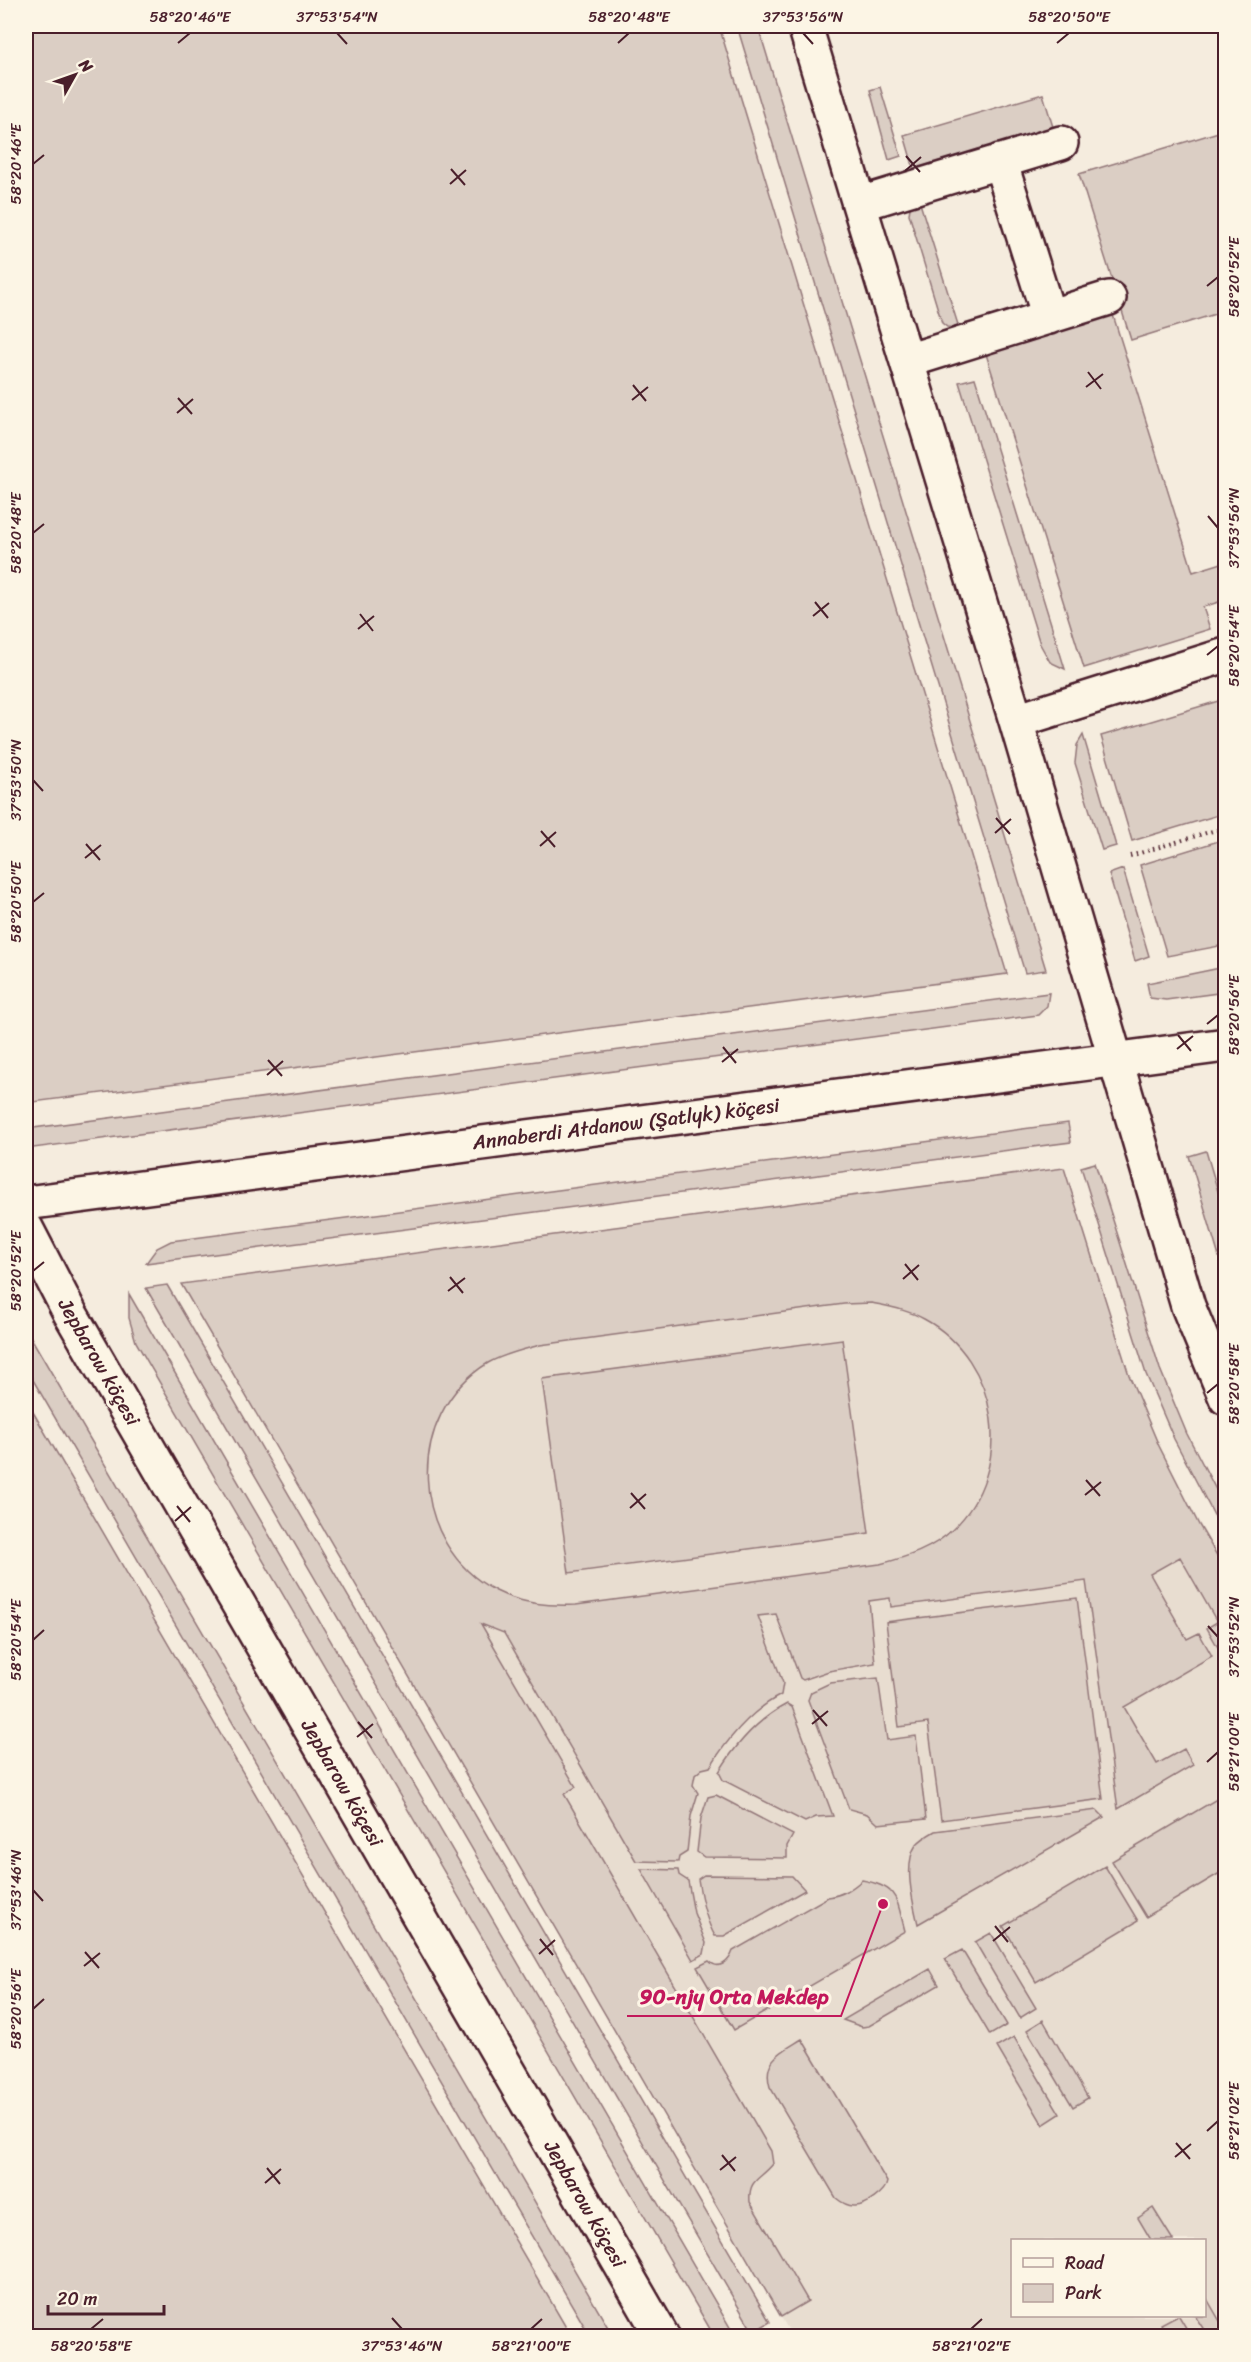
<svg xmlns="http://www.w3.org/2000/svg" width="1251" height="2362" font-family="Sriracha,sans-serif">
  <style>
    .built { fill: #e8ddd0; fill-rule: evenodd }
    .green { fill: #dbcec4; stroke: #927678; stroke-width: 1.5; fill-rule: evenodd }
    .lines { fill: none; stroke-linecap: round; stroke-linejoin: round }
    .minor-casing { stroke: #4a1f2b; stroke-width: 38 }
    .path { stroke: #4a1f2b; stroke-width: 4; stroke-dasharray: 1.5 4.5; stroke-linecap: butt }
    .minor { stroke: #fcf5e5; stroke-width: 33 }
    .ticks { fill: none; stroke: #4a1f2b; stroke-width: 2 }
    .labels { text-anchor: middle; dominant-baseline: central; stroke-width: 6; stroke-linejoin: round; paint-order: stroke }
    .street-label { font-size: 20px; fill: #4a1f2b; stroke: #fcf5e5 }
    .leader { fill: none; stroke: #c2185b; stroke-width: 2 }
    .callout-dot { fill: #c2185b; stroke: #fcf5e5; stroke-width: 2 }
    .callout-label { font-size: 21px; text-anchor: middle; font-weight: bold; fill: #c2185b; stroke: #fcf5e5; stroke-width: 6; stroke-linejoin: round; paint-order: stroke }
    .neatline { fill: none; stroke: #4a1f2b; stroke-width: 2 }
    .ticks-label { font-size: 15px; text-anchor: middle; fill: #4a1f2b }
  </style>
  <rect width="100%" height="100%" fill="#f5ecde"/>
  <filter id="ink" filterUnits="userSpaceOnUse"><feTurbulence type="fractalNoise" baseFrequency=".0167" numOctaves="2"/><feDisplacementMap in="SourceGraphic" scale="12" xChannelSelector="R" yChannelSelector="G"/><feConvolveMatrix kernelMatrix="1 2 1 2 8 2 1 2 1" color-interpolation-filters="sRGB"/></filter>
  <g filter="url(#ink)">
    <!-- built -->
    <path class="built" d="M1064,1167L1129,1374L1160,1446L1200,1524L1225,1568V2336H792L181,1284ZM1012,2240H1204V2316H1012Z"/>
    <!-- green -->
    <path class="green" d="M26,26H719L1007,974L26,1103Z
      M737,26H758L1046,970L1025,973Z
      M880,87L901,156L889,160L870,90Z
      M1043,94L1053,127L914,169L904,135Z
      M1225,130V311L1131,340L1079,174Z
      M919,200L959,328L947,327L942,323L909,214L910,208Z
      M1113,315L1193,572L1225,562V600L1203,607L1210,629L1084,668L986,354Z
      M975,378L1065,669L1050,662L1040,644L959,382Z
      M1225,699V813L1132,841L1101,736Z
      M1083,735L1116,846L1102,850L1075,763L1077,745Z
      M1225,839V945L1167,956L1140,865Z
      M1123,869L1149,956L1135,961L1109,874Z
      M1225,967V992L1166,1000L1150,998L1147,983Z
      M1049,993L1047,1006L1038,1015L26,1149V1129Z
      M1068,1123L1071,1142L146,1263L157,1248L171,1241Z
      M1206,1151L1225,1215V1277L1189,1156Z
      M1095,1163L1160,1369L1187,1434L1225,1507V1536L1174,1439L1146,1374L1081,1167Z
      M1064,1168L1129,1375L1159,1446L1199,1525L1225,1569V1648L1220,1651L1207,1628L1217,1622L1180,1557L1150,1574L1187,1639L1199,1633L1212,1656L1124,1707L1157,1764L1184,1749L1193,1765L1118,1809L1086,1581L891,1607L890,1598L869,1601L875,1663L829,1671L803,1680L800,1678L776,1614L758,1616L783,1683L781,1695C750,1711 728,1738 710,1767L702,1769L695,1775L693,1785L698,1793L691,1816L687,1852L679,1857L678,1862L636,1861L504,1633L481,1624L576,1787L564,1794L771,2151L773,2164C760,2180 748,2179 750,2202L808,2301L781,2317L181,1284ZM872,1303C890,1307 908,1310 924,1319C1000,1360 1016,1469 953,1529C933,1549 907,1557 880,1564L576,1605C548,1606 521,1604 496,1591C409,1545 403,1415 488,1363C504,1354 522,1350 540,1345L844,1304Z
      M167,1285L770,2322L753,2332L146,1288Z
      M129,1294L735,2336H716L710,2329L136,1342L129,1318Z
      M26,1329L613,2336H590L26,1368Z
      M842,1339L869,1533L569,1573L542,1379Z
      M26,1400L571,2336H26Z
      M1077,1598L1103,1799L941,1820L928,1723L899,1727L886,1622Z
      M878,1678L887,1740L916,1736L926,1819L878,1824L867,1814L849,1809L808,1700L811,1692L830,1683Z
      M787,1704L792,1707L833,1816L816,1817L805,1822L723,1780L719,1772C736,1744 758,1719 787,1704Z
      M1225,1794V1870L1146,1917L1112,1861Z
      M716,1795L793,1835L787,1846V1858L704,1857L697,1852L701,1818L708,1797Z
      M1097,1810L1104,1817L918,1924C913,1903 903,1864 916,1845C921,1839 928,1835 935,1831Z
      M1105,1866L1138,1921L1036,1982L1003,1926Z
      M641,1869L678,1870L679,1875L688,1881L694,1913L706,1943L704,1954L693,1960Z
      M704,1875L792,1876L805,1890L724,1936H715C705,1919 701,1898 698,1879Z
      M862,1880C899,1887 896,1898 905,1931L734,2030L697,1967L709,1961C719,1971 729,1962 733,1951L828,1897C842,1895 851,1890 862,1880Z
      M991,1933L1036,2008L1020,2018L975,1942Z
      M962,1950L1007,2025L990,2035L945,1959Z
      M930,1969L939,1985L869,2026L862,2027L843,2020Z
      M1043,2020L1088,2098L1073,2107L1027,2030Z
      M1014,2037L1060,2114L1043,2125L997,2047Z
      M802,2039L887,2182C886,2192 865,2207 854,2206C847,2206 842,2203 836,2198L770,2087C762,2059 781,2052 802,2039Z
      M1153,2208L1173,2240H1151L1138,2218Z
      M1206,2297L1225,2330V2336H1208L1195,2316H1204L1205,2299Z
      M1176,2316H1179L1191,2336H1168L1161,2324Z"/>
    <g class="lines">
      <!-- minor casing -->
      <g class="minor-casing">
        <path id="minor" d="M805,26L1016,721L1188,1306L1226,1398
          M1000,161L1049,317
          M860,204L1061,143
          M907,361L1109,298
          M1016,721L1226,655
          M26,1203L1226,1045
          M26,1228L70,1313L662,2336"/>
      </g>
      <!-- path -->
      <path class="path" d="M1130,856L1226,827"/>
      <!-- minor -->
      <use href="#minor" class="minor"/>
    </g>
  </g>
  <!-- ticks -->
  <path class="ticks" d="M337,33L347,44M803,33L813,44M178,43L190,33M618,43L629,33M1057,43L1069,33M906,156L920,172M33,164L44,155M451,169L465,185M905,171L921,157M450,184L466,170M1207,286L1218,277M1088,372L1101,389M633,385L646,401M1086,387L1103,374M178,398L192,414M632,400L648,387M177,413L193,399M1208,516L1218,528M33,533L44,524M815,602L828,618M360,614L373,631M813,616L829,603M358,629L374,616M1207,655L1218,646M33,780L43,791M996,818L1010,834M541,831L555,847M995,833L1011,819M86,844L100,860M540,846L556,832M85,858L101,845M33,902L44,893M1207,1024L1218,1015M1178,1035L1191,1051M723,1047L736,1063M1177,1049L1193,1036M268,1060L282,1076M722,1062L738,1049M267,1075L283,1061M905,1264L918,1280M33,1271L44,1262M450,1277L463,1293M903,1279L919,1265M448,1291L465,1278M1207,1393L1218,1384M1086,1480L1100,1496M631,1493L645,1509M1085,1495L1101,1482M177,1506L190,1522M630,1508L646,1494M175,1521L191,1507M1208,1626L1218,1637M33,1640L44,1630M813,1710L827,1726M358,1722L372,1738M812,1724L828,1711M357,1737L373,1724M1207,1762L1218,1752M33,1890L43,1901M995,1926L1008,1942M540,1939L553,1955M993,1941L1010,1927M85,1952L99,1968M539,1954L555,1940M84,1966L100,1953M33,2009L44,1999M1207,2131L1218,2121M1176,2143L1190,2159M722,2155L735,2171M1175,2157L1191,2144M267,2168L280,2184M720,2170L736,2157M265,2183L281,2169M392,2318L402,2329M91,2329L103,2319M531,2329L542,2319M971,2329L982,2319"/>
  <g class="labels">
    <!-- street labels -->
    <g class="street-label">
      <text transform="translate(626 1124) rotate(-7)">Annaberdi Atdanow (Şatlyk) köçesi</text>
      <text transform="translate(99 1362) rotate(60)">Jepbarow köçesi</text>
      <text transform="translate(342 1783) rotate(60)">Jepbarow köçesi</text>
      <text transform="translate(585 2204) rotate(60)">Jepbarow köçesi</text>
    </g>
  </g>
  <!-- callouts -->
  <path class="leader" d="M883 1904L841 2016H627"/>
  <circle class="callout-dot" cx="883" cy="1904" r="6"/>
  <g class="callout-label">
    <text x="734" y="2004">90-njy Orta Mekdep</text>
  </g>
  <!-- margin -->
  <rect width="1251" height="2362" fill="none" stroke="#fcf5e5" stroke-width="66"/>
  <!-- legend -->
  <rect x="1011" y="2239" width="195" height="78" fill="#fcf5e5" stroke="#b59f9b" stroke-width="1.5"/>
  <rect x="1023" y="2258" width="30" height="9" fill="#fcf5e5" stroke="#b59f9b" stroke-width="1.5"/>
  <text x="1065" y="2269" font-size="18" fill="#4a1f2b">Road</text>
  <rect x="1023" y="2284" width="30" height="18" fill="#dbcec4" stroke="#b59f9b" stroke-width="1.5"/>
  <text x="1065" y="2299" font-size="18" fill="#4a1f2b">Park</text>
  <!-- north arrow -->
  <g transform="translate(75 75) rotate(50)" stroke="#fcf5e5" stroke-width="4.5" paint-order="stroke">
  <path d="M0-4.5L10 22L0 15L-10 22Z" fill="#4a1f2b"/>
  <text y="-9" font-size="16" font-weight="bold" text-anchor="middle" fill="#4a1f2b">N</text>
  </g>
  <!-- scale -->
  <path d="M48 2305v9h116v-9" fill="none" stroke="#4a1f2b" stroke-width="3"/>
  <text x="57" y="2305" font-size="18" fill="#4a1f2b" stroke="#fcf5e5" stroke-width="4.5" paint-order="stroke">20 m</text>
  <rect x="33" y="33" width="1185" height="2296" class="neatline"/>
  <g class="ticks-label">
    <text x="190" y="22">58°20'46"E</text>
    <text x="337" y="22">37°53'54"N</text>
    <text x="629" y="22">58°20'48"E</text>
    <text x="803" y="22">37°53'56"N</text>
    <text x="1069" y="22">58°20'50"E</text>
    <text transform="translate(16 164) rotate(-90)" y="5">58°20'46"E</text>
    <text transform="translate(1234 277) rotate(-90)" y="5">58°20'52"E</text>
    <text transform="translate(1234 528) rotate(-90)" y="5">37°53'56"N</text>
    <text transform="translate(16 533) rotate(-90)" y="5">58°20'48"E</text>
    <text transform="translate(1234 646) rotate(-90)" y="5">58°20'54"E</text>
    <text transform="translate(16 780) rotate(-90)" y="5">37°53'50"N</text>
    <text transform="translate(16 902) rotate(-90)" y="5">58°20'50"E</text>
    <text transform="translate(1234 1015) rotate(-90)" y="5">58°20'56"E</text>
    <text transform="translate(16 1271) rotate(-90)" y="5">58°20'52"E</text>
    <text transform="translate(1234 1384) rotate(-90)" y="5">58°20'58"E</text>
    <text transform="translate(1234 1637) rotate(-90)" y="5">37°53'52"N</text>
    <text transform="translate(16 1640) rotate(-90)" y="5">58°20'54"E</text>
    <text transform="translate(1234 1752) rotate(-90)" y="5">58°21'00"E</text>
    <text transform="translate(16 1890) rotate(-90)" y="5">37°53'46"N</text>
    <text transform="translate(16 2009) rotate(-90)" y="5">58°20'56"E</text>
    <text transform="translate(1234 2121) rotate(-90)" y="5">58°21'02"E</text>
    <text x="91" y="2351">58°20'58"E</text>
    <text x="402" y="2351">37°53'46"N</text>
    <text x="531" y="2351">58°21'00"E</text>
    <text x="971" y="2351">58°21'02"E</text>
  </g>
</svg>
